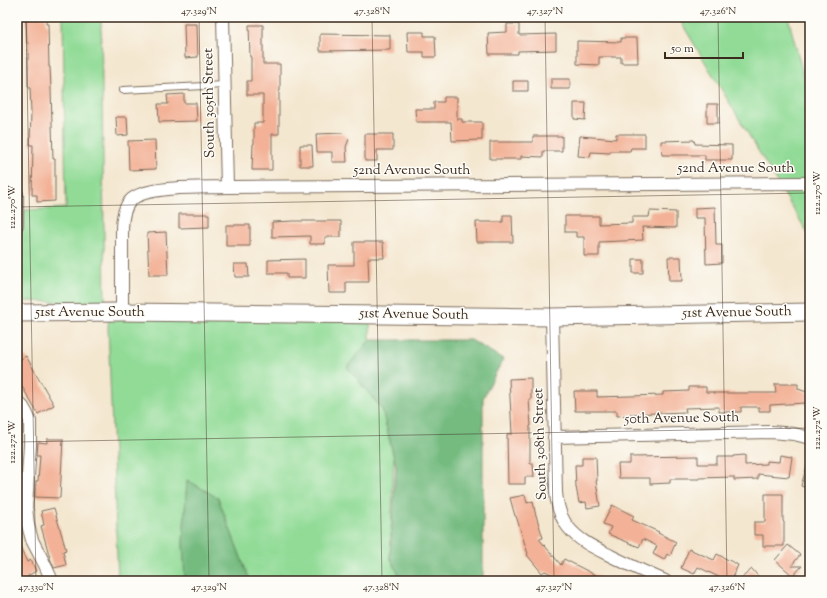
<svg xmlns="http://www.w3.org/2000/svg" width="827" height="598" font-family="'Sorts Mill Goudy',serif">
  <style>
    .green { fill: #92db97; stroke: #66825a }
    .forest { fill: #75bb80; stroke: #58724f }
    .building { fill: #f3b297 }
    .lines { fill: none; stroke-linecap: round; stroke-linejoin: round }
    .service-casing { stroke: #7c6c5c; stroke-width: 8 }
    .minor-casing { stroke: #7c6c5c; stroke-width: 14 }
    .secondary-casing { stroke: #7c6c5c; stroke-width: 19 }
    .service { stroke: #fff; stroke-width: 6 }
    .minor { stroke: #fff; stroke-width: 12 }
    .secondary { stroke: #fff; stroke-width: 17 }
    .ticks { fill: none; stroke: #3b2a1e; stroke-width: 1; stroke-opacity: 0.45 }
    .labels { text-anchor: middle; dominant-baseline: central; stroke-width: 3; stroke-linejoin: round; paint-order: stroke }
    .street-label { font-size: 14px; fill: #3b2a1e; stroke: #fdfcf7 }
    .neatline { fill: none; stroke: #3b2a1e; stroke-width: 1.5 }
    .ticks-label { font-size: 10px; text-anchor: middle; fill: #3b2a1e }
  </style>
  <rect width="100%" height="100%" fill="#fdfcf7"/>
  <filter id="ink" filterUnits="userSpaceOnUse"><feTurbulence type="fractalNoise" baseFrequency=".025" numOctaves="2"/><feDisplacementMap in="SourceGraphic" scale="8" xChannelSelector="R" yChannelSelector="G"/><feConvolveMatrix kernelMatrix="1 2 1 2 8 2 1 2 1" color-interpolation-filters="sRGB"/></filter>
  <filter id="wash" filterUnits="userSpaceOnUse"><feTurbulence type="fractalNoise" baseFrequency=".012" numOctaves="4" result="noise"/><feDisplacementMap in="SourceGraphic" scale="16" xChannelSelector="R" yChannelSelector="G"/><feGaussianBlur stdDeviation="0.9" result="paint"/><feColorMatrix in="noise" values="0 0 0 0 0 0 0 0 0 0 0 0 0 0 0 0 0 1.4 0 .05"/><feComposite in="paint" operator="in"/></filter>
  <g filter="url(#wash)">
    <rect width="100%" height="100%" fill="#f4e7d0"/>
    <!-- green -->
    <path class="green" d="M63,17H101L105,306L65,302L17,301V245L25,210L66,208Z
      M678,17H788L807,89L810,90V237Z
      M109,313L370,315V340L347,367L382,409L394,458L390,557L402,581H250L218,498L187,480L183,543L185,581H118L108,327Z"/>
    <!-- forest -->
    <path class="forest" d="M370,340H471L503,359L483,398V581H402L390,557L396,466L394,458L382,409L347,367Z
      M187,480L218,498L250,581H185L183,543Z"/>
    <g id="blocks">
      <!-- building -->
      <path class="building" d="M26,17H46V24H48L49,67H50L51,89L53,159H55V201L37,202V195H32L33,145H30L31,113L30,87H28V43H27Z
        M184,24H197L198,57L185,58Z
        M507,24H519V35L556,34V50L518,51V54H489L488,33L507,32Z
        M249,25H263V64H280V91H279V134H272V170H252L253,144H254V123H263V95H247V81H251V57H250Z
        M407,32H424V36H435L436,57H424V52H408Z
        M320,34L390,35V50L320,51Z
        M621,38H637L638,63H621V57H599V65L577,64V41L621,42Z
        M551,79H570V89H551Z
        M513,81H528V91H513Z
        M184,94V103H196L197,121L159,122L158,104H168L167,95Z
        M444,97H457V119H462V122H482V140L452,141L451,122H416L415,109H434V102H444Z
        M574,103H586L585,120L574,119Z
        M707,104H718V123H707Z
        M116,117H127L128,135L117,136Z
        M343,133L349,139L346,147L347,162H332V152H317L316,134Z
        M365,134H393V150H377V161H365Z
        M616,134H645V148H631L630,151H610V153L591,152L590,157L578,156L580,136L616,139Z
        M533,136H562V151H543V157L521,156V159H490V142H533Z
        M155,140L156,169L129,170L128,141Z
        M694,140L695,144L732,145V160H705V155H662L661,141Z
        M300,145H312L313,166H300Z
        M715,207L716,245H722V263L706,264L705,218H695V208Z
        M650,211L676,212V228L642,227L643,240L599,242V256H584V237H576V232H565V216H599V224L632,223V217H649Z
        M179,214H209V227L179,228Z
        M503,215H512L513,242H477L476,222H503Z
        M294,221H341V237H325V244H310V236L272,237V222Z
        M226,225H250V246H226Z
        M166,232L168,275H149L147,233Z
        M354,242H383L384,258H368L369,282H346V293H329L328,265H354Z
        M668,257H681L682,281H669Z
        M305,259V278H287V273H268V260Z
        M633,259H643V273H633Z
        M234,264H248L249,277H235Z
        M26,356L54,405L38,414L17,378V361Z
        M531,378V400H529L531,426H530V463H533L534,477H525V484H508L507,434H512L509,379Z
        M775,384H798V389L810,393V405L805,403L770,405V411H759V407H741V412H719V407L685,408L686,412L629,414V415L617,416V411H575L574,391H597V397L663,395V392L689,391V387H706V392H713V393H776Z
        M47,439H63L60,498L35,497L36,481H38L40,455H37L38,442L47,443Z
        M745,455V465L766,464V461L779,462L780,455L792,457L789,477L758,474V479L734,480V477L699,478V479H670V483L650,484V478H619L618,464H630V457L698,456V464H717V457H733V456Z
        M582,457H596L597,481H596L600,506L587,508L586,502L579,503L576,487L575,465H582Z
        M808,462H810V489L801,486Z
        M765,494H783V521L784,522V546H763V535H754V522H765Z
        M525,495L527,503L533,501L535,512L543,538L539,539L561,565L564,559L607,581H565L545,571L542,573L527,555L528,554L516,516H515L510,498Z
        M612,505L634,516L632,520L659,532L658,533L676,542L670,556L667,554L664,560L653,554L657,546L643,539L639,547L608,534L611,527L603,524Z
        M54,508L66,550L63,551L66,565L54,568L50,558L41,526L44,525L41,511Z
        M17,540L27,562L31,560L36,571L28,576L29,579L24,581H17Z
        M788,545L800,555L791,566H802L793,576L775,560Z
        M689,549L714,560L717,554L738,565L731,581H727L698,567L694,574L681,568Z
        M752,569L762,581H738Z"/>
    </g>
  </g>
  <g filter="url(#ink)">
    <use href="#blocks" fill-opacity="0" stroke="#7c6c5c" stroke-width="1"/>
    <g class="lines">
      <!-- service casing -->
      <g class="service-casing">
        <path id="service" d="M123,90L225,85"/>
      </g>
      <!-- minor casing -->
      <g class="minor-casing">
        <path id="minor" d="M223,17L227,187
          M17,194V225
          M122,312V231C122,220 123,208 131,200C146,185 206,188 227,187L810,183
          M552,317L556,492C557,505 560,517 568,527C579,541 595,548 611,556C629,565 647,573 665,581
          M17,401L23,407L27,414L30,421V445L26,507L28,525L32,540L45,565L52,581
          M554,437L771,432L794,434L810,438"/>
      </g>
      <!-- secondary casing -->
      <g class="secondary-casing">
        <path id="secondary" d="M17,313L122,312L552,317L810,312"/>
      </g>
      <!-- service -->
      <use href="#service" class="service"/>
      <!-- minor -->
      <use href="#minor" class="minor"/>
      <!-- secondary -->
      <use href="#secondary" class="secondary"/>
    </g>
  </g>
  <!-- ticks -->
  <path class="ticks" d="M26,17L36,581M199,17L209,581M372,17L382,581M545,17L554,581M718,17L727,581M17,207L810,193M17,442L810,428"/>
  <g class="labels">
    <!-- street labels -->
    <g class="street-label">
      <text transform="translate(210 103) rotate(-91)">South 305th Street</text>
      <text x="736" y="169">52nd Avenue South</text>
      <text x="412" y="171">52nd Avenue South</text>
      <text x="90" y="313">51st Avenue South</text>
      <text transform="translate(737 313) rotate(-1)">51st Avenue South</text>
      <text transform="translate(414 315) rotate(1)">51st Avenue South</text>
      <text transform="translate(682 419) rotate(-1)">50th Avenue South</text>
      <text transform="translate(541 444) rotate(-92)">South 308th Street</text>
    </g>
  </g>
  <!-- margin -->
  <rect width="827" height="598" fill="none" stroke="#fdfcf7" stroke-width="44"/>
  <!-- scale -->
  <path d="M665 52v6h78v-6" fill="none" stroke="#3b2a1e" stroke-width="2"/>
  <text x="671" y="52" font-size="12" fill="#3b2a1e" stroke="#fdfcf7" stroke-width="3" paint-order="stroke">50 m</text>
  <rect x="22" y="22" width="783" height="554" class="neatline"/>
  <g class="ticks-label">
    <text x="199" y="14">47.329°N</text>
    <text x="372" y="14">47.328°N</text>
    <text x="545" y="14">47.327°N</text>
    <text x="718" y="14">47.326°N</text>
    <text transform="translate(816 193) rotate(-90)" y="4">122.270°W</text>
    <text transform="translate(11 207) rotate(-90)" y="4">122.270°W</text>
    <text transform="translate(816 428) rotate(-90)" y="4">122.272°W</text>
    <text transform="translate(11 442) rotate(-90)" y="4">122.272°W</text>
    <text x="36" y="590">47.330°N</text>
    <text x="209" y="590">47.329°N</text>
    <text x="381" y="590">47.328°N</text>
    <text x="554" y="590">47.327°N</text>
    <text x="727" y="590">47.326°N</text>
  </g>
</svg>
